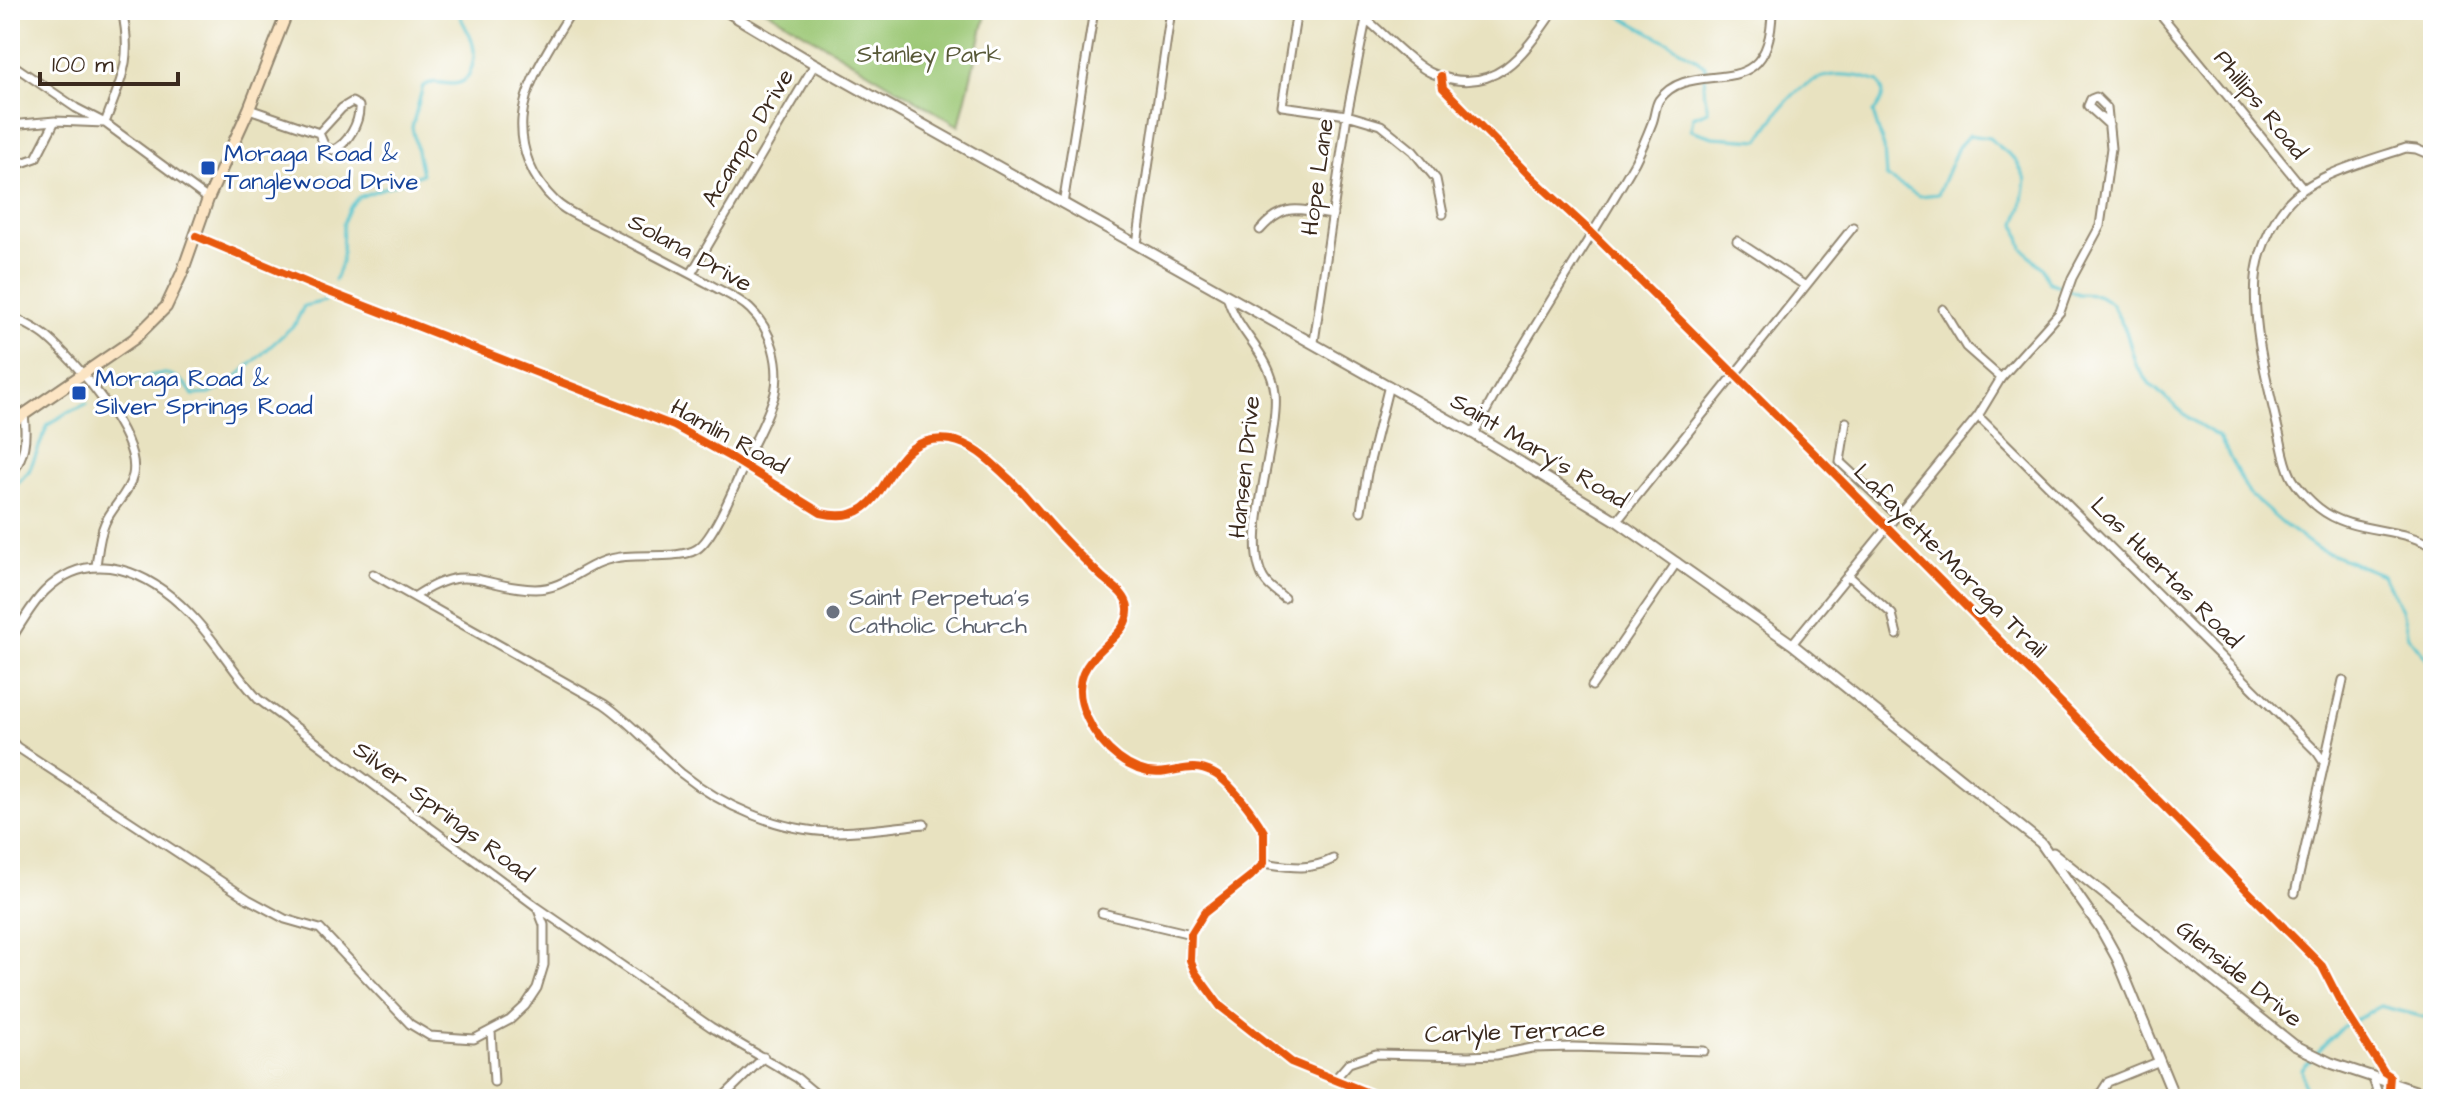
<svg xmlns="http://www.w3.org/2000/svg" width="2443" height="1109" font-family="'Architects Daughter',sans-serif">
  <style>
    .green { fill: #9cc876; stroke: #6c794a; stroke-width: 2 }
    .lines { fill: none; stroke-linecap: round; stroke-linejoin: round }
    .stream { stroke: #56c4cd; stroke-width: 3 }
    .minor-casing { stroke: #92866f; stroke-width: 11 }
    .tertiary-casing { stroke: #92866f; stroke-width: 13 }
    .secondary-casing { stroke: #92866f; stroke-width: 14 }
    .minor { stroke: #fff; stroke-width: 7 }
    .tertiary { stroke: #fff; stroke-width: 9 }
    .secondary { stroke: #fce5c4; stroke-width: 10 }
    .cycleway-casing { stroke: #fff; stroke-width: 13 }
    .cycleway { stroke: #e8590c; stroke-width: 8 }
    .transit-dot { fill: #1a4fb4; stroke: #fff; stroke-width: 3 }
    .worship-dot { fill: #6b7280; stroke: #fff; stroke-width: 3 }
    .labels { text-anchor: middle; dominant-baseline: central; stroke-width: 6; stroke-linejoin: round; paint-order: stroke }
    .park-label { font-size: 24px; fill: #585938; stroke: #fff }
    .street-label { font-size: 24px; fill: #3b2a1e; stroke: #fff }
    .transit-label { font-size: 24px; fill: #164399; stroke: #fff; text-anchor: start }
    .worship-label { font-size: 24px; fill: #5b616d; stroke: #fff; text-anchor: start }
  </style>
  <rect width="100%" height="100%" fill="#fff"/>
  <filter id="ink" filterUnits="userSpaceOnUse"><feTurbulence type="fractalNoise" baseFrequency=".0125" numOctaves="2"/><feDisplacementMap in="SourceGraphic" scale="16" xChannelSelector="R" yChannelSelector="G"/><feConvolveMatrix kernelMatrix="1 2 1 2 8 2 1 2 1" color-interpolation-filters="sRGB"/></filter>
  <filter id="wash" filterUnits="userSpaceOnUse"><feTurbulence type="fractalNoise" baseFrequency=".006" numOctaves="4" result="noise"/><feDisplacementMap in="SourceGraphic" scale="32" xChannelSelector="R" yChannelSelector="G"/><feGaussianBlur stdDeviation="1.8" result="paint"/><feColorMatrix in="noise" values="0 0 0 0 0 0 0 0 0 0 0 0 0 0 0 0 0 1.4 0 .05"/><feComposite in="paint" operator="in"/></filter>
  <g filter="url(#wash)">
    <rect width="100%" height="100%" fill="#e8e2c0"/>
    <!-- green -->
    <path class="green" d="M766,10H987L959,126Z"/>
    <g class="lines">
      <!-- stream -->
      <path class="stream" d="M1616,10V13C1645,32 1678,44 1705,66L1704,91L1708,111L1693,117L1691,130L1713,137L1759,140C1792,90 1814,60 1879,82C1887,95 1881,102 1873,113L1884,148L1886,177L1919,196L1938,194L1958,147L1969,135L1989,138L2016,160L2026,180L2022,207L2016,223L2023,248L2043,269L2049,282L2078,294L2098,295L2111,303L2126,331L2136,365L2150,384L2190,419L2219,437L2249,494L2283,524L2318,549L2383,575L2402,610L2408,636L2433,667
        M335,280L342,261L343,223L350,207L359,197L422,174L412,127L423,86C439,78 445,87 459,83C472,80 476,56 473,45C471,33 461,22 458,10
        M130,385C155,371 176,366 193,395L210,394L228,385L295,324L304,306L325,301
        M10,491L29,471L48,425L68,412L87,404
        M2309,1099L2305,1092L2302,1069L2342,1027L2380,1006L2424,1017L2433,1012"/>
    </g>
  </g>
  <g filter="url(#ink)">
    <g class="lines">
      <!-- minor casing -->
      <g class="minor-casing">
        <path id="minor" d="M1297,10L1282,106L1347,115L1381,125L1413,151L1436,179L1443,214
          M2157,10L2303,188
          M10,63L76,108L105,123C122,77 133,60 122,10
          M249,109L319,133L325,147L333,150C348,144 360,122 359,106L352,102L342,108L319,133
          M10,125L55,121
          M2433,156L2416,149L2406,148C2368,161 2311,174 2286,205C2270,225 2258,253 2256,278C2252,327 2267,381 2278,429C2282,444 2284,462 2291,476C2296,486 2310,501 2319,508C2353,535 2398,525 2433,547
          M10,162L19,164L36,158L55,121L105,123L208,199
          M1063,204L1094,10
          M1260,230C1286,201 1297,210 1333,215
          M196,236L324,290L674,426L730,457L821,513C899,532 875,430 951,440C972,443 991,462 1006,476C1020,488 1031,503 1043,516C1062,538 1081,557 1102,577C1112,586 1127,594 1128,608C1131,646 1057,654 1087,718C1100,747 1132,778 1166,772C1184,769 1196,764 1213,773C1230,781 1255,816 1264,832V863L1251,876L1204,913L1191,934L1190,960L1195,972L1220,1006L1291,1062L1383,1099
          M1737,241L1804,285
          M1137,244L1171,10
          M691,274L815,64
          M1227,295C1235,331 1271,353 1275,393C1280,438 1238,547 1266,582C1270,588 1279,593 1284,598
          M1943,309L1966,347L2001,378
          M10,316C23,322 36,328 47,337C76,362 141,436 133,475C129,493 112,507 105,523C99,536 98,552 96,566
          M1314,342L1347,115L1366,19C1383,33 1415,67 1434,74C1495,98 1524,54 1554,10
          M1978,416L2317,752L2323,761
          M1846,422L1840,462L1896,514
          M1474,434C1522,340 1583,253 1635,162C1641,150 1647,136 1652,123C1655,116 1655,106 1659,100C1693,53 1771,112 1772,10
          M10,477C25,456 27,440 24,414
          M1361,511L1367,473L1389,385
          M1617,521L1853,227
          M373,574L604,704C633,724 654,750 681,773C722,806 779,831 833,832C863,832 894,827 924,824
          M1848,575L1892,614L1897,635
          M414,597C468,560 481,588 535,589C562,589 578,571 601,562C624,553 650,557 673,555C682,554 689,554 697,549C717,536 742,467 754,443C762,427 770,411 775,393C781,364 772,330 750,309C739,298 723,292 709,284C672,264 634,245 596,225C582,218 566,212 555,201C532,179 520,150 522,119C525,80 553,43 572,10
          M10,641C21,624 31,605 45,591C92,545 149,572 189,613C215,639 233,672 258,699L537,907L711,1027L797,1078L822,1099
          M1792,644L1978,416L2001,378L2060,312L2072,278L2100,226L2111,148L2107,108L2096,97L2091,99L2088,106L2109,125
          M1592,686L1677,562
          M10,739L17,747L248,899L285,919L320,929L410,1024L430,1036L474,1039L510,1020L525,1006L537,988L544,965V925L537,907
          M1264,863C1290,867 1309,871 1333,859
          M2295,893L2343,680
          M1102,913L1191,934
          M491,1031L494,1082
          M2372,1076L2380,1099
          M1336,1078L1349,1063L1376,1054L1468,1056L1496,1055L1532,1048L1573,1047L1704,1051
          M721,1099L764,1057
          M2097,1099L2108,1082L2160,1061"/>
      </g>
      <!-- tertiary casing -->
      <g class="tertiary-casing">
        <path id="tertiary" d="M724,10L815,64L1474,434L1617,521L1792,644L2041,843L2101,929L2117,958L2175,1099
          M2053,853L2294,1045L2331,1063L2433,1097"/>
      </g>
      <!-- secondary casing -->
      <g class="secondary-casing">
        <path id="secondary" d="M10,424L134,339L166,307L182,273L208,199L249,109L288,10"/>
      </g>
      <!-- minor -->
      <use href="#minor" class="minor"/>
      <!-- tertiary -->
      <use href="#tertiary" class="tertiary"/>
      <!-- secondary -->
      <use href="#secondary" class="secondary"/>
      <!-- cycleway casing -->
      <g class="cycleway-casing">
        <path id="cycleway" d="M1441,76L1443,88L1529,175L1591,232L1808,447L2322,966L2344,1009L2384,1072L2390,1076L2389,1089L2396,1099
          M196,236L324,290L674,426L730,457L821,513C899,532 875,430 951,440C972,443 991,462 1006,476C1020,488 1031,503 1043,516C1062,538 1081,557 1102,577C1112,586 1127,594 1128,608C1131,646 1057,654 1087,718C1100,747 1132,778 1166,772C1184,769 1196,764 1213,773C1230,781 1255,816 1264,832V863L1251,876L1204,913L1191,934L1190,960L1195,972L1220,1006L1291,1062L1383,1099"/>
      </g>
      <!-- cycleway -->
      <use href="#cycleway" class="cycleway"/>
    </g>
  </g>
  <!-- markers -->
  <g class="transit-dot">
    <rect x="200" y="160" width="16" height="16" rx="4"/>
    <rect x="71" y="385" width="16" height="16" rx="4"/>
  </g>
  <circle class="worship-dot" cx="833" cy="612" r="8"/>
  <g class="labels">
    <!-- park labels -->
    <g class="park-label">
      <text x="929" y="55">Stanley Park</text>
    </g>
    <!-- street labels -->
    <g class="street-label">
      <text transform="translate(2260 105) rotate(51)">Phillips Road</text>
      <text transform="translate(748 138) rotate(-59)">Acampo Drive</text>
      <text transform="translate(1318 177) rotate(-82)">Hope Lane</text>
      <text transform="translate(690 253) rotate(29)">Solana Drive</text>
      <text transform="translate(729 437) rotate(29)">Hamlin Road</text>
      <text transform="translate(1539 451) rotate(31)">Saint Mary's Road</text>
      <text transform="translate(1245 467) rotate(-84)">Hansen Drive</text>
      <text transform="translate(1950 561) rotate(45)">Lafayette-Moraga Trail</text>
      <text transform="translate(2166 573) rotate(45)">Las Huertas Road</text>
      <text transform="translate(443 812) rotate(37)">Silver Springs Road</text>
      <text transform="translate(2239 974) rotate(39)">Glenside Drive</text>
      <text transform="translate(1515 1032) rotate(-2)">Carlyle Terrace</text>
    </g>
    <!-- transit labels -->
    <g class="transit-label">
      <text x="224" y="154">Moraga Road &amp;<tspan x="224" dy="28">Tanglewood Drive</tspan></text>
      <text x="95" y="379">Moraga Road &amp;<tspan x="95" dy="28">Silver Springs Road</tspan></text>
    </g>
    <!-- worship labels -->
    <g class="worship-label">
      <text x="849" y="598">Saint Perpetua's<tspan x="849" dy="28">Catholic Church</tspan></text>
    </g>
  </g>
  <!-- margin -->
  <rect width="2443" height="1109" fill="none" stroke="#fff" stroke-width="40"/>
  <!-- scale -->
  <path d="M40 72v12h138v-12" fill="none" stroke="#3b2a1e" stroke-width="4"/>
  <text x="52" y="72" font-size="24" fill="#3b2a1e" stroke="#ffffff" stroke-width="6" paint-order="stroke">100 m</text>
</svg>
